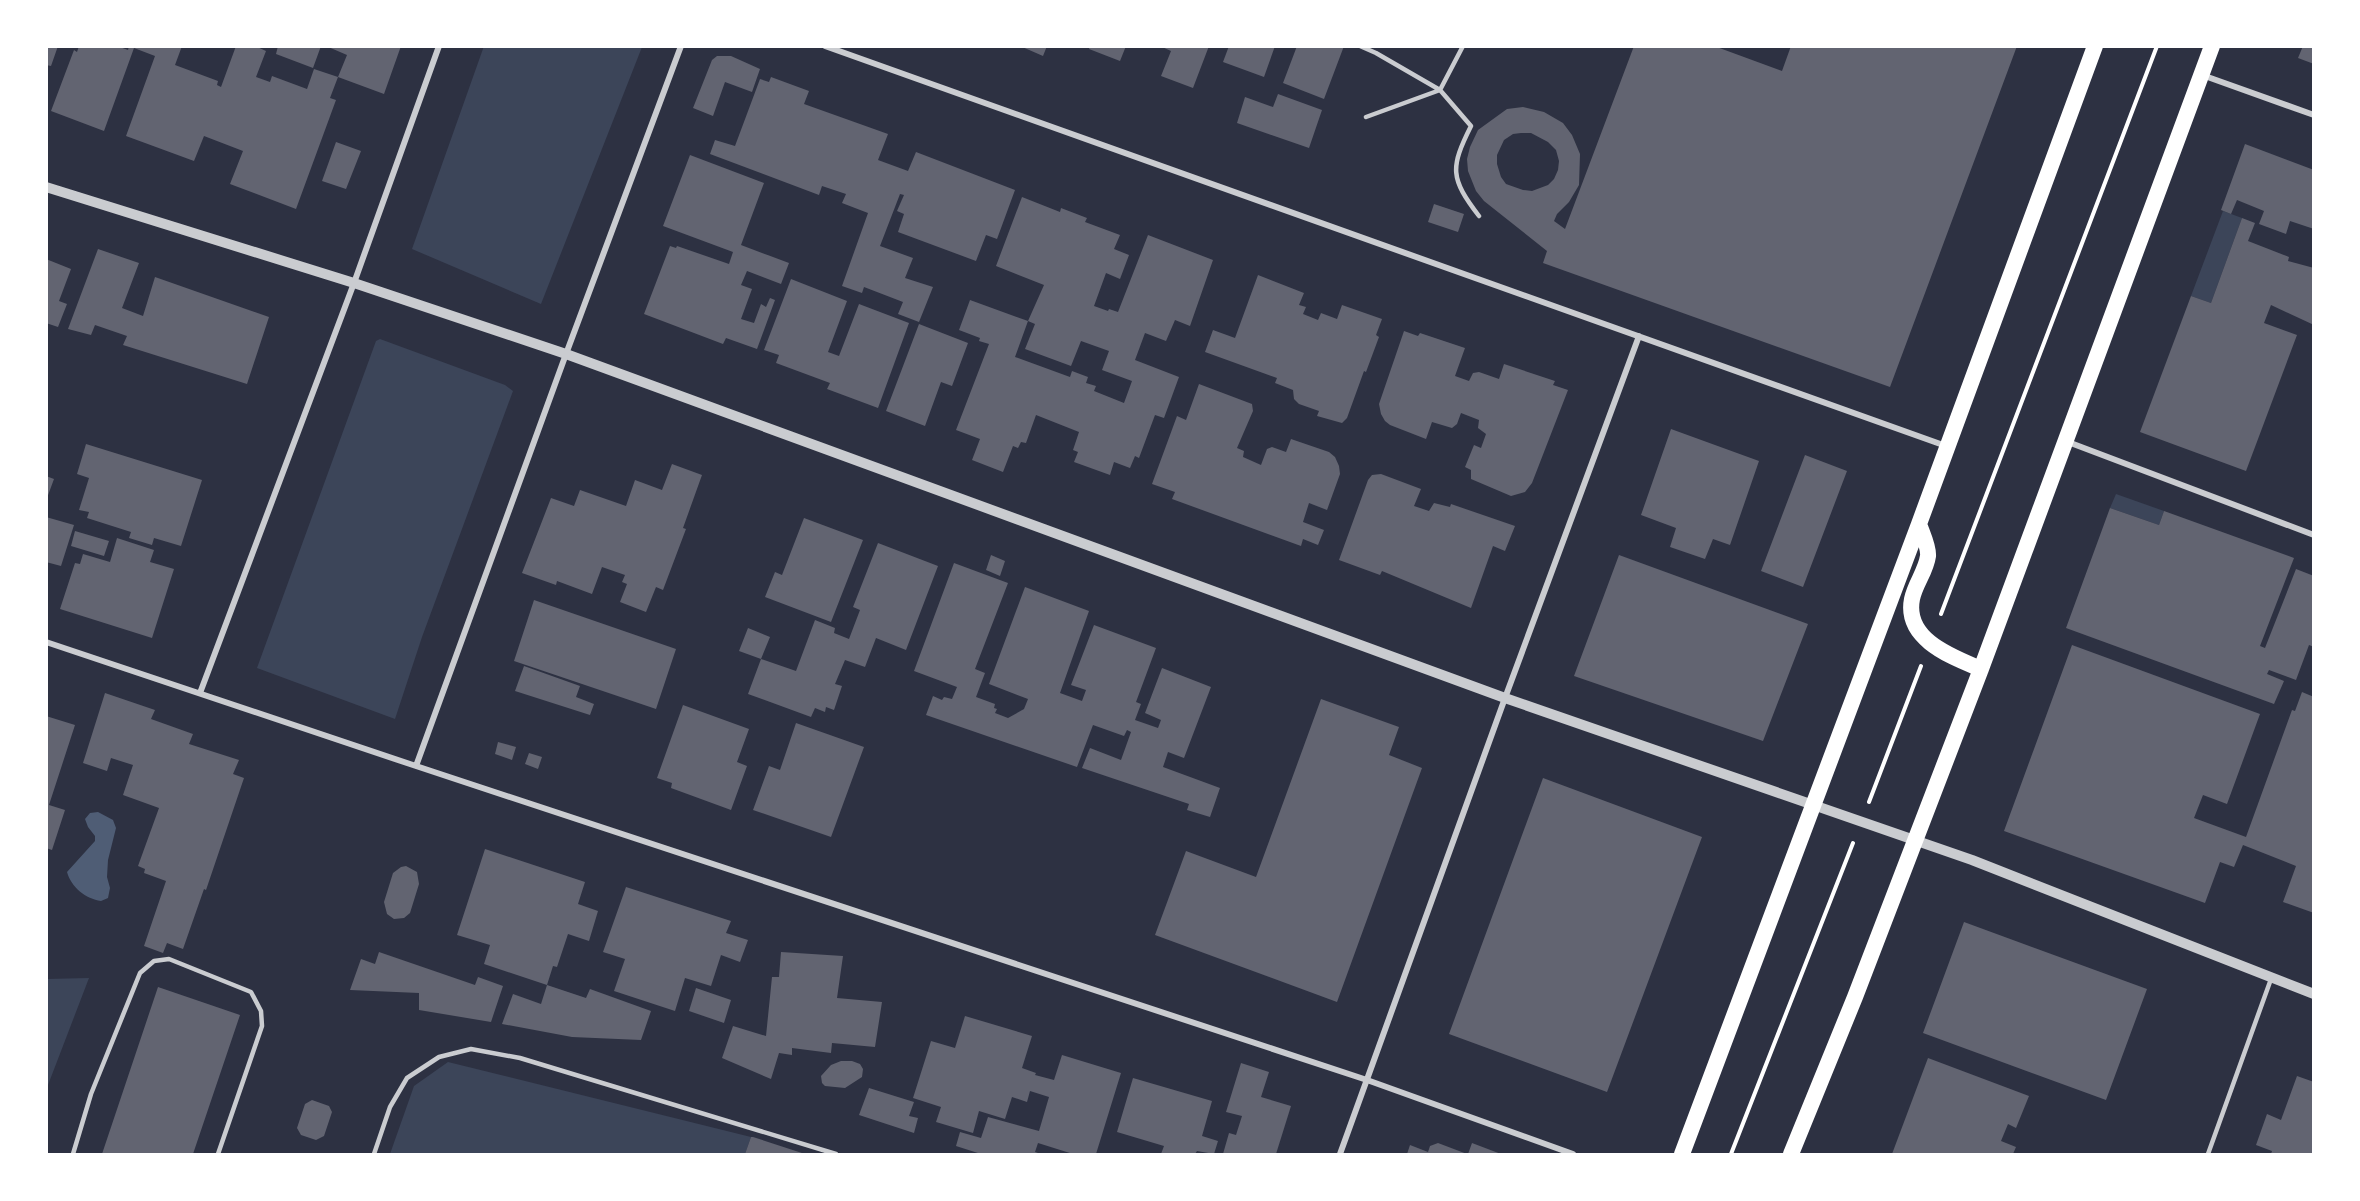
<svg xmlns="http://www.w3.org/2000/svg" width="2360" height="1201" font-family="'Source Serif 4',serif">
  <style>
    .green { fill: #3c4559 }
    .water { fill: #4f5d75 }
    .building { fill: #626471; fill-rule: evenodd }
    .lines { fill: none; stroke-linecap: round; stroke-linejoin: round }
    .path { stroke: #fff; stroke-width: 4 }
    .service { stroke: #caccd0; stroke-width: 4.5 }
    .minor { stroke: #caccd0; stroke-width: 6 }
    .tertiary { stroke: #caccd0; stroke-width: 10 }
    .trunk { stroke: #fff; stroke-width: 16 }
  </style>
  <rect width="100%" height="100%" fill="#2d3142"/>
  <!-- green -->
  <path class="green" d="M484,46L642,47L541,304L412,249Z
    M2223,211L2242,218L2211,303L2191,296Z
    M380,339L505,385L513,391L422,637L395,719L257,668L376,341Z
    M2116,494L2164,511L2159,525L2110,508Z
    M89,978L48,1085L47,979Z
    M448,1062L751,1137L745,1154H390L414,1086Z"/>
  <!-- water -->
  <path class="water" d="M98,812L113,820L116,828L108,860L107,877L110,888L108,898L101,901C86,899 71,887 67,872L95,841V836L88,827L85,819L90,813Z"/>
  <!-- building -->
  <path class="building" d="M46,46H58L51,66L46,65Z
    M79,46H117L128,50L129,46H182L175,65L218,81L217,85L221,87L236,46H255L266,51L256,77L270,82L272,76L307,89L314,69L338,77L330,98L336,100L296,209L230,184L243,151L204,136L194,161L126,136L155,56L134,48L104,131L51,111L74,50L77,52Z
    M278,46H321L313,68L276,54Z
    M326,46H401L384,94L338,77L347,55Z
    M1020,46H1047L1043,56Z
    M1090,46H1126L1120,61L1089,49Z
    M1209,46L1193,88L1161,76L1171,51L1160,46Z
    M1229,46H1275L1264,77L1223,62Z
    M1297,46H1344L1324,99L1283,83Z
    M1634,46H1714L1782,71L1791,46H2017L1890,387L1543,263L1547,251L1484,201L1476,191L1468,171L1467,159L1470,147L1478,130L1507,109L1523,107L1544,112L1563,123L1572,135L1580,154L1579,185L1569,202L1557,214L1554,221L1565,229ZM1521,133H1531L1548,142L1556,150L1559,161L1558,170L1554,179L1548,185L1532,191L1523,190L1506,184L1501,177L1497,164V155L1504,140L1513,134Z
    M2303,46H2314V64L2298,58Z
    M717,56H731L760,69L752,92L725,82L713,116L693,108L712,60Z
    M771,77L809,91L804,104L888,134L878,160L908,171L916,152L1015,190L997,239L986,235L976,261L898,232L904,214L897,211L904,195L900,194L880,246L913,258L905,278L933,287L919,322L898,314L903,302L864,287L862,293L842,286L868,213L842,203L846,194L822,186L819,195L710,154L715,140L735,146L760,79L769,82Z
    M1278,94L1322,110L1309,148L1237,123L1245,97L1273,107Z
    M336,142L361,151L346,189L322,181Z
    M2245,144L2314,170V229L2290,221L2286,234L2259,224L2264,211L2237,200L2231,214L2221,210Z
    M690,155L764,183L741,245L789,263L781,284L747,271L741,285L752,289L741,319L754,323L761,304L766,307L770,298L775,300L757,349L726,338L723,344L644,314L670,246L676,248L677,246L729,264L733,252L663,226Z
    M1022,197L1060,212L1061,208L1087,218L1085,222L1120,235L1114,249L1129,255L1120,279L1106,273L1094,306L1108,311L1109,309L1118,312L1148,235L1213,260L1190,326L1175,320L1166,341L1145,333L1135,360L1179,377L1164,418L1155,415L1139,458L1135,456L1130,468L1114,462L1110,475L1074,462L1078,452L1073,450L1079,432L1036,415L1026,443L1021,442L1018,448L1013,446L1003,472L972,460L980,439L956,430L989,344L979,341L980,338L959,330L970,300L1028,321L1015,357L1070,377L1072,371L1088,377L1086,383L1096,386L1094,391L1124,403L1132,381L1102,370L1109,351L1081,341L1071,366L1025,349L1035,324L1028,321L1044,285L996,266Z
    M1434,204L1464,214L1458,232L1428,222Z
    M2242,218L2255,223L2248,241L2289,257L2288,261L2314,268V325L2271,305L2264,323L2297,335L2246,471L2140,432L2191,296L2211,303Z
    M98,249L139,263L122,308L143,316L155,277L269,317L247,384L123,345L127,336L95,325L91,335L68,329Z
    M46,259L71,269L59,301L67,304L58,327L46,323Z
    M1258,275L1304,293L1299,305L1306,307L1303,314L1318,320L1321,313L1337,319L1342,305L1382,319L1376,335L1379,337L1366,372L1364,371L1347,418L1342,423L1317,416L1319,411L1299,404L1294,399L1293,390L1275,383L1277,378L1205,352L1213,330L1235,338Z
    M791,279L847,301L828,352L839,356L859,304L909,323L878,408L827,389L830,383L776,363L779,355L764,350Z
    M919,324L968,343L952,386L941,382L925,426L886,411Z
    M1404,331L1418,336L1420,333L1465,348L1455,376L1469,381L1473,373L1479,372L1499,379L1504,364L1555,381L1553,385L1568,390L1532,483L1525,492L1511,496L1471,479V470L1465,467L1474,445L1481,448L1486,434L1478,428L1479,420L1461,413L1457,424L1452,428L1432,422L1426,439L1390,425L1385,421L1381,414L1379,404Z
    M1199,384L1252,404L1253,411L1237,448L1244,451L1243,457L1261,465L1267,449L1272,447L1286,452L1291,439L1329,452L1335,457L1339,466L1340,474L1327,510L1309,503L1303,522L1324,530L1318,545L1303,539L1301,546L1172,499L1175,492L1152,484L1177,416L1186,420Z
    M1671,429L1759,461L1730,545L1713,539L1705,559L1670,547L1676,528L1641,515Z
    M86,444L202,480L181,546L154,538L152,545L129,538L131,532L87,518L89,512L79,510L89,478L77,474Z
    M1805,455L1847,471L1803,587L1761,571Z
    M672,464L702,475L683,528L686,529L663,590L656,587L646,612L620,602L627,584L622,582L625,575L602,567L592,594L557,581L556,585L522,573L551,498L574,506L580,490L626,506L635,480L662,490Z
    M1381,474L1421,489L1414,506L1429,511L1434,503L1450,507L1451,504L1515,526L1505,551L1493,546L1471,608L1382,571L1380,575L1339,560L1368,480L1372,475Z
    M46,476L54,479L47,498H46Z
    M2110,508L2159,525L2164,511L2294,558L2260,646L2265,648L2296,569L2314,576V647L2309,645L2296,680L2269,670L2267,674L2284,681L2274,704L2066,628Z
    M46,517L74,525L61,566L46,562Z
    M804,518L863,540L831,622L765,597L775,572L782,575Z
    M75,531L109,541L104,556L71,546Z
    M117,538L154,550L150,562L174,569L152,638L60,609L75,563L80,564L83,554L110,562Z
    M878,543L938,566L906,650L876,638L865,667L845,660L835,684L842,686L834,710L826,707L825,712L815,708L811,717L748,694L761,659L796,671L815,620L835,628L834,633L849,639L860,610L853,607Z
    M991,555L1005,561L1000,576L986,570Z
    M1619,555L1808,624L1763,741L1574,676Z
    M954,563L1008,583L975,669L985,673L976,697L995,704L994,708L997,709L995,713L1008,718L1024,709L1028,699L989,684L1025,587L1089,611L1060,693L1082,701L1086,690L1071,685L1094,625L1156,648L1136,702L1141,704L1135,720L1158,728L1161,720L1145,713L1162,668L1211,687L1184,758L1168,752L1163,767L1220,788L1210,817L1187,810L1189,804L1082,768L1090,748L1121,760L1131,732L1127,730L1124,736L1093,725L1077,767L926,715L933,696L942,700L944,697L952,699L957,687L914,671Z
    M534,600L676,649L656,709L514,661Z
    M748,628L770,637L761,659L739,651Z
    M2072,645L2260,714L2227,804L2203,795L2194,818L2246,837L2292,710L2295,711L2302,692L2314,697V913L2283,902L2296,866L2243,845L2234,867L2220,862L2205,903L2004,831Z
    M524,666L580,686L576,697L594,704L590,715L515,691Z
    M105,693L155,710L151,719L193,734L189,744L239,760L233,774L244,778L206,890L204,889L183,949L167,943L163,953L144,946L166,881L144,873L145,869L138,866L159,808L123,795L133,765L111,758L107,771L83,763Z
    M1321,699L1399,727L1389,755L1422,768L1337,1002L1155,935L1186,851L1256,877Z
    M683,705L749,729L737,762L747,766L731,810L671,788L672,783L657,778Z
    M46,716L75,725L49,805L65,810L52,850L46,848Z
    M796,723L864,747L831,837L753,810L769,766L780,770Z
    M498,742L516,747L512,760L495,754Z
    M529,753L542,757L538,769L525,764Z
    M1543,778L1702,837L1607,1092L1449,1034Z
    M485,849L585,882L578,904L598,911L589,941L568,934L557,967L553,966L547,985L484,964L490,945L457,935Z
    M406,866L417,872L419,884L410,913L404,918L394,919L387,914L384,902L393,873L401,867Z
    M626,887L731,921L726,933L748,940L740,962L721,955L711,986L685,978L675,1011L614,991L625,959L603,952Z
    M1964,922L2147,989L2106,1100L1923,1033Z
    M379,952L475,985L478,977L503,986L491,1022L419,1010V993L350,990L361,959L375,964Z
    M781,952L843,956L837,998L882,1002L875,1047L832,1043L831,1053L792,1048V1055L779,1053L771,1079L722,1058L733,1026L766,1036L772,977H779Z
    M547,985L586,998L590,989L651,1011L641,1040L572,1037L502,1024L513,994L541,1004Z
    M158,987L240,1015L193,1154H102Z
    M696,988L731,1000L724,1023L689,1011Z
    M965,1016L1032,1036L1022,1068L1036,1073L1035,1075L1054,1080L1062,1055L1121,1073L1096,1154H1073L1038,1143L1035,1152L1041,1154H981L956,1146L960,1132L981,1138L988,1117L1039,1131L1049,1097L1030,1091L1027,1102L1012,1097L1005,1119L979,1111L973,1133L936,1122L941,1107L913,1098L931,1041L955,1048Z
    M1928,1058L2029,1096L2016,1128L2008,1124L2001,1141L2016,1147L2013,1154H1892Z
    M841,1061H852L860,1064L863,1069L862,1077L845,1088L825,1086L822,1083L821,1076L831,1065Z
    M1241,1063L1269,1072L1261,1097L1291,1106L1276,1154H1223L1229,1133L1236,1135L1242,1116L1226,1112Z
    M2297,1076L2314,1082V1154H2271L2272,1151L2256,1145L2267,1114L2281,1120Z
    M1133,1078L1212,1101L1202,1136L1218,1141L1214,1154L1197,1151L1195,1154H1161L1164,1146L1117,1132Z
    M869,1088L914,1102L909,1116L918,1118L914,1133L859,1115Z
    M312,1100L329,1106L332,1112L324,1136L316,1140L301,1135L297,1128L305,1104Z
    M751,1137H753L805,1154H745Z
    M1438,1143L1467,1154H1407L1410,1145L1428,1152L1430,1146Z
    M1472,1143L1501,1154H1468Z"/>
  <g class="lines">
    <!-- path -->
    <path class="path" d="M1941,614L2157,46
      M1869,802L1921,666
      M1731,1154L1853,843"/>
    <!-- service -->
    <path class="service" d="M1360,46L1376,53L1440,90L1471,126C1450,168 1450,178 1479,216
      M1366,117L1440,90L1463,46
      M73,1154L91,1094L140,973L154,961L169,959L251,992L261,1011L262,1026L218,1154
      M374,1154L390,1107L407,1078L439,1057L471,1049L520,1058L836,1154
      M2208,1154L2271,979"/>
    <!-- minor -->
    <path class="minor" d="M825,46L1946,446
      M2202,75L2314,115
      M2068,442L2314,535
      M46,642L416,766L1367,1080L1573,1154
      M200,693L354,283L439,46
      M416,766L566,354L681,46
      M1340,1154L1505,698L1639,336"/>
    <!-- tertiary -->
    <path class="tertiary" d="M46,187L354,283L566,354L1505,698L1972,860L2314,994"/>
    <!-- trunk -->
    <path class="trunk" d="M1919,524C1922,533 1929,547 1928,556C1926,571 1915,584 1912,599C1904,640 1953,657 1981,669
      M1682,1154L1919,524L2095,46
      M1791,1154L1855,997L1981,669L2212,46"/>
  </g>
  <!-- border -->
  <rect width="2360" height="1201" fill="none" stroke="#ffffff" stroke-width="96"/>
</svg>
